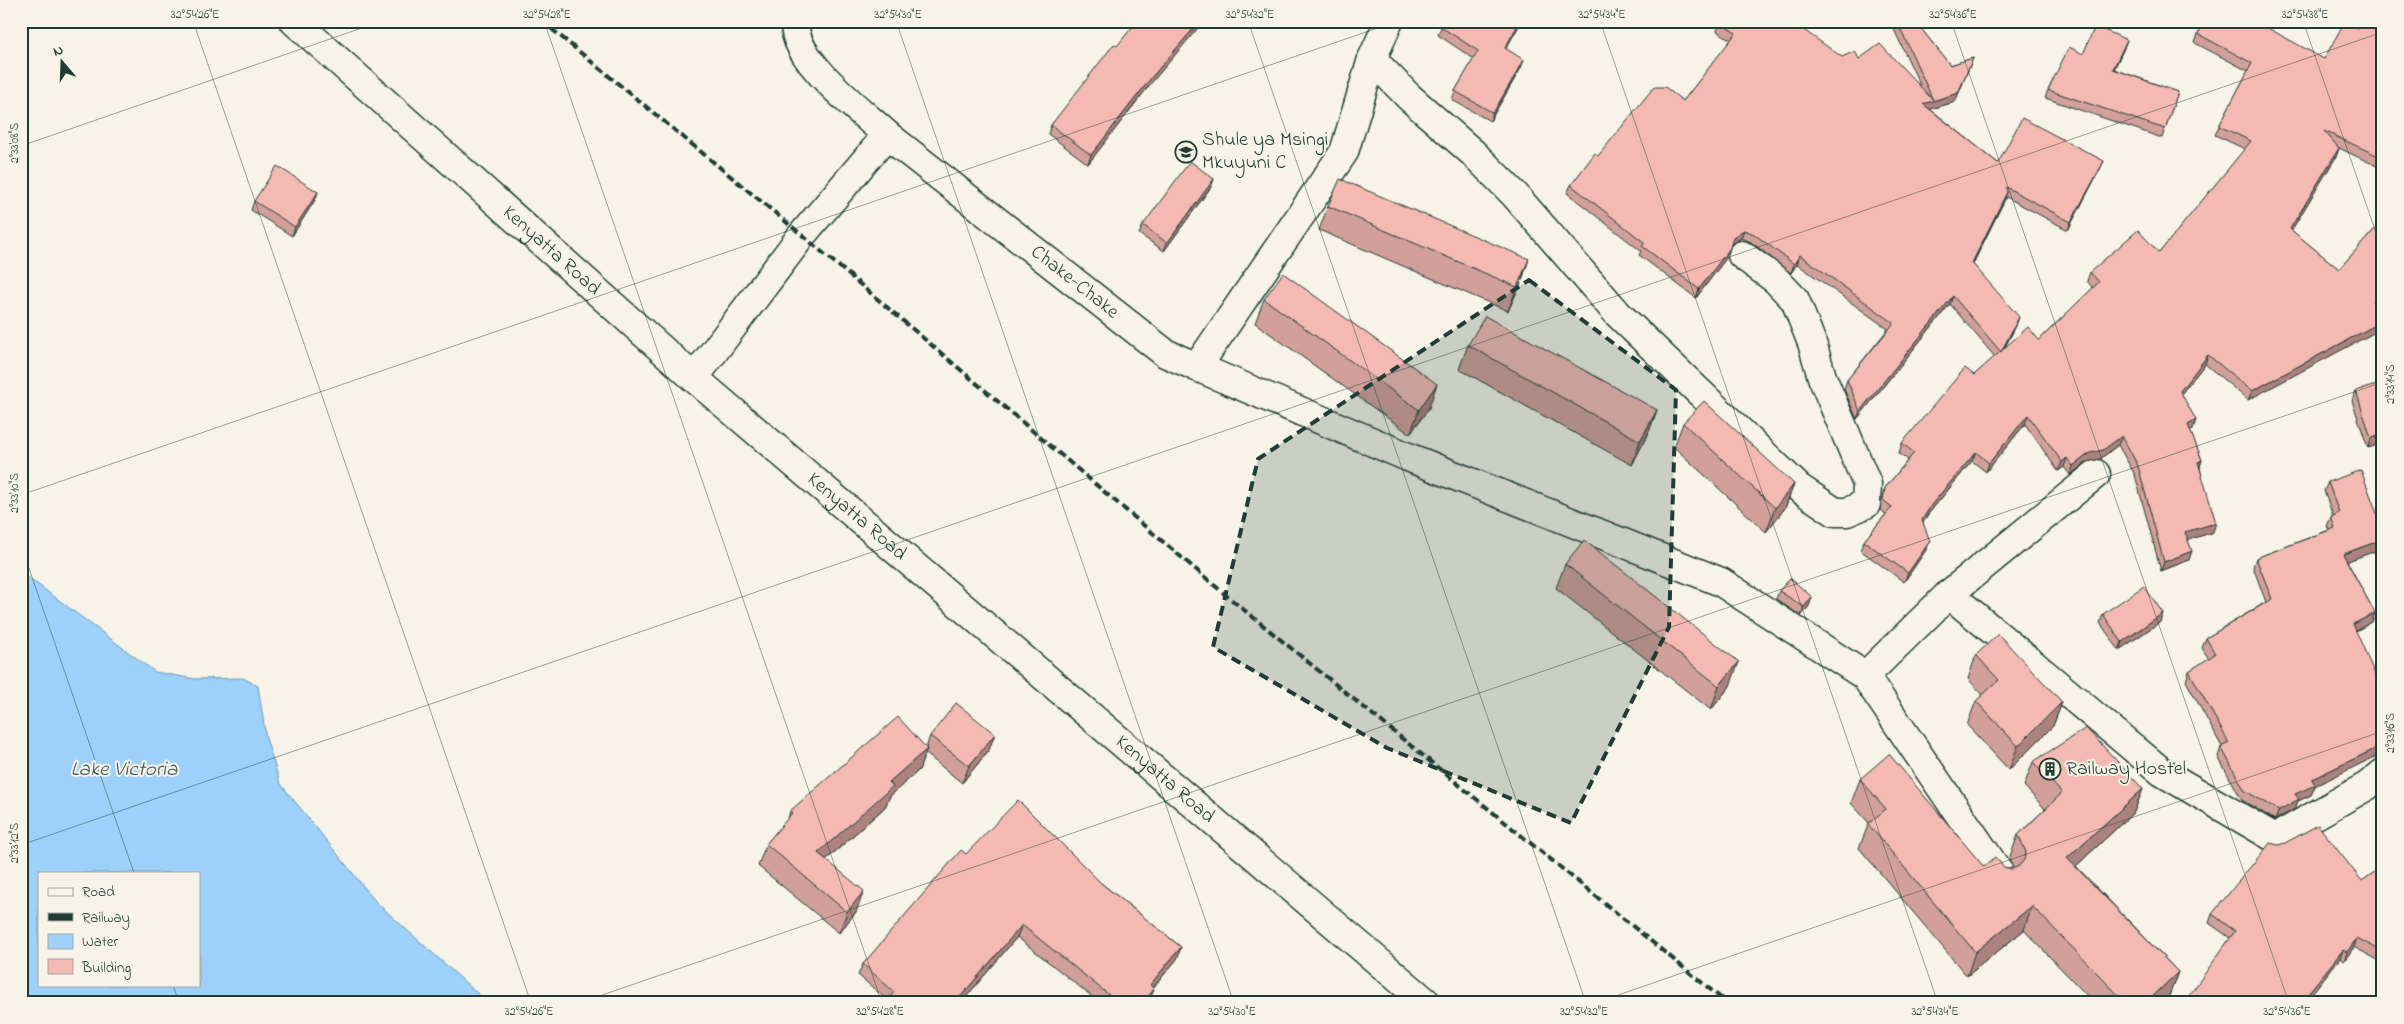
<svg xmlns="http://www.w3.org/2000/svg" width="2404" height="1024" font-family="'Indie Flower',sans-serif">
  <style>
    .water { fill: #9dd0fb; stroke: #6b95ab; fill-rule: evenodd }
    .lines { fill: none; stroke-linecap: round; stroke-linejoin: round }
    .minor-casing { stroke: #1f3d34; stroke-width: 31 }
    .highway-casing { stroke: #1f3d34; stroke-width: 31 }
    .minor { stroke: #f7f3e8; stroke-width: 28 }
    .highway { stroke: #f7f3e8; stroke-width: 28 }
    .rail { stroke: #1f3d34; stroke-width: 4; stroke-dasharray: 8 4; stroke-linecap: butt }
    .wall { fill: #d39f9b; stroke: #1f3d34 }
    .shaded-wall { fill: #ac827e; stroke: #1f3d34 }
    .building { fill: #f5b9b4; stroke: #1f3d34 }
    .marked { fill: #1f3d34; fill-opacity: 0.2; stroke: #1f3d34; stroke-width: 4; stroke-dasharray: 10 6; stroke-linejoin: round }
    .ticks { fill: none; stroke: #1f3d34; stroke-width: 1; stroke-opacity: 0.45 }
    .labels { text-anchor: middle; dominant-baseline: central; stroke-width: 4; stroke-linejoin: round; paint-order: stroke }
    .poi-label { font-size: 20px; fill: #1f3d34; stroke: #f7f3e8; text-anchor: start }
    .street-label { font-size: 20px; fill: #1f3d34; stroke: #f7f3e8 }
    .water-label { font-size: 21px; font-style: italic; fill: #385a5c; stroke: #f7f3e8 }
    .neatline { fill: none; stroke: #1f3d34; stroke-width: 2 }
    .ticks-label { font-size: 12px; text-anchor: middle; fill: #1f3d34 }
  </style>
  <rect width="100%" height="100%" fill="#f7f3e8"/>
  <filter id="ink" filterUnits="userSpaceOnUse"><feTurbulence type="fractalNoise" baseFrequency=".02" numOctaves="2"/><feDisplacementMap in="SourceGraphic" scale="10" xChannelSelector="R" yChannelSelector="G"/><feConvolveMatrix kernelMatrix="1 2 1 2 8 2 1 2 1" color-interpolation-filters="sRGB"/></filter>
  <g filter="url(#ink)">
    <!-- water -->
    <path class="water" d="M21,572L155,672L195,679L243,678L258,686L266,738L280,783L376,902L488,1003H21ZM39,873H199V985H39Z"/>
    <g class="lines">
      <!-- minor casing -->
      <g class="minor-casing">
        <g id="minor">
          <path d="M796,21C787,56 864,113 887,135"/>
          <path d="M1372,59L1409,97L1473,153L1514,194L1618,314L1799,488L1835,512H1847L1866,504L1867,484L1822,377L1812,343L1795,300L1776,280L1742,255"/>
          <path d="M1197,367L1408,457L1721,582L1865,676L2002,877"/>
          <path id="s1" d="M694,378L802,235L887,135L1165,353L1197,367L1344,152L1372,59L1389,21"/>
          <path d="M1949,594L2096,474"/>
          <path d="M1865,676L1949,594L2162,772L2275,838L2367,786L2383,773"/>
        </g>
      </g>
      <!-- highway casing -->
      <g class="highway-casing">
        <g id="highway">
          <path id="s2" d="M294,21L694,378L1427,1003"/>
        </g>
      </g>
      <!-- minor -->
      <use href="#minor" class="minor"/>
      <!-- highway -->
      <use href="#highway" class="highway"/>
      <!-- rail -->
      <path class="rail" d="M542,21L802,235L1227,596L1727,1003"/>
    </g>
    <!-- wall -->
    <path class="wall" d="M1577,21H1588L1585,26Z
      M1721,21L1842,57L1859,59L1920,85L1890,21H1915L1950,65L1973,58L1955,102L1930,109L1998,163L2100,169L2068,230L2006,197L1973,264L2016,326L2004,349L2039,340L2093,288L2087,281L2090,272L2159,253L2245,149L2215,135L2219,126L2248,71L2195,43L2198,34L2324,59L2358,28L2383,22V169L2339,148L2336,157L2291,230L2339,269L2383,220V297L2377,303L2248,400L2205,364L2181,394L2193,429L2190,431L2202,460L2200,467L2213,532L2188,540L2189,560L2161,571L2135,475L2118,445L2100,459L2087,462L2070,475L2064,467L2058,471L2025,424L1986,472L1972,461L1929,513L1923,522L1926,550L1904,582L1860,550L1864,541L1886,514L1880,510L1882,497L1885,488L1908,460L1899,453L1902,443L1974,375L1995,357L1950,304L1857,419L1844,389L1847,380L1888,329L1797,264L1791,273L1751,242L1741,238L1731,245L1727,257L1696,298L1639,255L1641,251L1567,193L1571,185L1598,156L1683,101L1731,40L1717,31Z
      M1441,27L1506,49L1521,68L1490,121L1452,100L1455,91L1474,59L1438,35Z
      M1117,46L1148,87L1088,164L1048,134L1051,125Z
      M2124,48L2114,69L2178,92L2162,138L2045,98L2048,90L2083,54Z
      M1214,179L1211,187L1164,251L1139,234L1143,225Z
      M318,192L315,200L292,236L251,210L254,201Z
      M1328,206L1529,259L1521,283L1508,311L1319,230Z
      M1264,299L1429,408L1410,434L1255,323Z
      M1468,345L1657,410L1648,434L1632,465L1459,369Z
      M2356,391L2383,443L2368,448L2352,401Z
      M1683,423L1794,484L1785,508L1766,532L1674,447Z
      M2328,482L2379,535L2378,550L2347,561L2375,613L2372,622L2356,631L2315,786L2311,795L2298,801L2295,809L2275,820L2242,800L2218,757L2221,747H2222L2186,681L2189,671L2209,659L2202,648L2206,638L2266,602L2253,567L2256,558L2329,530L2327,526L2331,517L2333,516L2324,491Z
      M1565,564L1730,686L1711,710L1556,588Z
      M1779,591L1812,597L1809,606L1801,616L1776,599Z
      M2163,613L2160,622L2119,650L2100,623L2103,614Z
      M1976,655L2062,702L2053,726L2009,770L1967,725L1976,701L1983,695L1968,679Z
      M930,736L989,750L962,783L925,753L919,770L890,796L885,807L826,860L856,912L839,933L758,866L766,844L788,819L790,811L926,748Z
      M2033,762L2143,789L2134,812L2076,866L2178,972L2169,996L2162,1003H2094L2024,930L1967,976L1859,848L1869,823L1851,803L1860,779L1984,867L2013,868L2009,859L2018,835L2045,809L2024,786Z
      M966,854L1101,883L1181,947L1177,959L1153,988L1150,1000L1148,1003H1100L1017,937L961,1003H885L887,1000L858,975L863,964Z
      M2383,866V963L2354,947L2344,961L2340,958L2310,995L2230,938L2209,923L2212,914L2362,881Z"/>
    <!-- shaded-wall -->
    <path class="shaded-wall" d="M1200,21H1204L1148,87L1088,164L1091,155L1151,78Z
      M1520,21H1522L1501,57L1505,48Z
      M2127,40L2124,48L2110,78L2113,69Z
      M1973,58L1955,102L1920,112L1923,104L1958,93Z
      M1524,60L1521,68L1490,121L1493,113Z
      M2339,148L2336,157L2287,238L2290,229Z
      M2104,161L2100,169L2068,230L2071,222Z
      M1214,179L1211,187L1164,251L1167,243Z
      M318,192L315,200L292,236L295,227Z
      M2007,192L2004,201L1969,271L1972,263Z
      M1744,230L1741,238L1730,245L1733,237Z
      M1730,248L1727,257L1696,298L1699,289Z
      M1800,255L1797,264L1791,273L1794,264Z
      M1529,259L1521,283L1508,311L1517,287Z
      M2383,292V297L2370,311L2373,302Z
      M1953,296L1950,304L1857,419L1860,411Z
      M2019,317L2016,326L1997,361L2001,352Z
      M2383,321V328L2248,400L2252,391Z
      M2208,355L2205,364L2176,400L2180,391Z
      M1437,384L1429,408L1410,434L1419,410Z
      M1657,410L1648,434L1632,465L1640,441Z
      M2028,415L2025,424L1986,472L1989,463Z
      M2196,420L2193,429L2184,434L2188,425Z
      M2383,435V443L2368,448L2371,438Z
      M2122,436L2118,445L2100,459L2087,462L2070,475L2073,466L2090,453Z
      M1976,452L1972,461L1929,513L1919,529L1922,520L1932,504Z
      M2067,458L2064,467L2058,471L2062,462Z
      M2202,460L2199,469L2198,462Z
      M1794,484L1785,508L1766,532L1775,508Z
      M2216,523L2213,532L2182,542L2185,532Z
      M2382,527L2378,537L2377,529Z
      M2381,540L2378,550L2340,564L2343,554Z
      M1930,541L1926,550L1904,582L1908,573Z
      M2192,551L2189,560L2161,571L2164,562Z
      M1812,597L1809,606L1801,616L1804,607Z
      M2163,613L2160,622L2119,650L2122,642Z
      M2375,613L2372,622L2350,634L2353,624Z
      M1739,662L1730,686L1711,710L1719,686Z
      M2062,702L2053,726L2009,770L2018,746Z
      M995,734L989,750L962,783L969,766Z
      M2383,745V753L2315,786L2311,795L2298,801L2295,809L2275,820L2279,810L2295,794L2312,779Z
      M927,749L919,770L890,796L885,807L810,874L818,853L889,782Z
      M2143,789L2134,812L2059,882L2067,858Z
      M864,891L856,912L839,933L847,912Z
      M2032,906L2024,930L1967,976L1975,952Z
      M1022,925L1017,937L961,1003H955Z
      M2357,938L2354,947L2344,961L2347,952Z
      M1181,947L1177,959L1146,996L1150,985Z
      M2343,950L2340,958L2306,1001L2309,992Z
      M2178,972L2169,996L2162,1003H2146Z
      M1154,989L1150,1000L1148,1003H1143Z"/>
    <!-- building -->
    <path class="building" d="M1137,21H1200L1151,78L1091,155L1051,125L1114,44L1117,46Z
      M1445,21H1520L1505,48L1524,60L1493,113L1455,91L1478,51L1441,27Z
      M1721,21H1791L1842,57L1855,51L1859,59L1880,44L1933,100L1897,21H1915L1950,65L1973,58L1958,93L1923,104L1998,163L2022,118L2104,161L2071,222L2006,187L2007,192L1972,263L2019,317L2001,352L1953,296L1860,411L1847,380L1894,323L1800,255L1794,264L1754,234L1744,230L1733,237L1730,248L1699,289L1642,246L1645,243L1571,185L1595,153L1598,156L1654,87H1665L1683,101L1736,33L1720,23Z
      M2205,21H2255L2324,59L2345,21L2358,28L2361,21L2383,22V158L2324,131L2339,148L2290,229L2339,269L2383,220V292L2373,302L2383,305V321L2252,391L2208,355L2180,391L2196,420L2188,425L2202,460L2198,462L2216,523L2185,532L2192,551L2164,562L2138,466L2122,436L2103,450L2090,453L2073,466L2067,458L2062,462L2028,415L1989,463L1976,452L1932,504L1922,520L1930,541L1908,573L1864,541L1892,507L1883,500L1885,488L1914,453L1902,443L1965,368L1974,375L2028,327L2039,340L2099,282L2090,272L2138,230L2159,253L2251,141L2219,126L2252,63L2198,34Z
      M2095,26L2127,40L2113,69L2178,92L2165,129L2048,90L2069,47L2083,54Z
      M1190,161L1214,179L1167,243L1143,225Z
      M277,166L318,192L295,227L254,201Z
      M1340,179L1529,259L1517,287L1328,206Z
      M1283,273L1437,384L1419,410L1264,299Z
      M1485,316L1657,410L1640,441L1468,345Z
      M2383,383V435L2371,438L2356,391Z
      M1704,401L1794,484L1775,508L1683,423Z
      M2361,470L2382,527L2377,529L2381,540L2343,554L2375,613L2353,624L2377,679L2383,677V745L2312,779L2315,785L2295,794L2299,799L2279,810L2245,791L2221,747L2229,743L2189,671L2215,654L2206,638L2272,599L2256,558L2335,528L2331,517L2339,513L2328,482Z
      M1584,540L1739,662L1719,686L1565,564Z
      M1790,578L1812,597L1804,607L1779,591Z
      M2144,586L2163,613L2122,642L2103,614Z
      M1998,634L2062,702L2018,746L1976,701L1999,680L1976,655Z
      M956,703L995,734L969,766L930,736Z
      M898,717L927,749L889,782L893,786L818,853L864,891L847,912L766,844L792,813L790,811Z
      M2086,728L2143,789L2067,858L2178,972L2146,1003H2126L2032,906L1975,952L1868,824L1886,809L1860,779L1889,754L1984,867L1995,857L2004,867L2012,869L2019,866L2024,860L2026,852L2018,835L2062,793L2033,762Z
      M1018,800L1101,883L1181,947L1150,985L1154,989L1143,1003H1119L1022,925L955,1003H885L894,992L863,964L961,850L966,854Z
      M2318,825L2362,881L2383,866V952L2357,938L2347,952L2343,950L2309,992L2313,1003H2184L2235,931L2212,914L2270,843L2278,845L2285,843Z"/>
  </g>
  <!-- marked area -->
  <path class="marked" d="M1529,280L1676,390L1669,627L1571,823L1387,748L1213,647L1258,459Z"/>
  <!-- ticks -->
  <path class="ticks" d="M193,21L531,1003M544,21L882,1003M896,21L1234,1003M1248,21L1586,1003M1600,21L1938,1003M1951,21L2289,1003M2303,21L2383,253M21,146L382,21M21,495L1398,21M21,545L134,873M21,845L2383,32M173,985L179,1003M579,1003L2383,382M1595,1003L2383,731"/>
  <!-- icons -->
  <defs>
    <g id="school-ring" transform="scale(1.125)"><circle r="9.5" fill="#f7f3e8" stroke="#1f3d34" stroke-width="1.5"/><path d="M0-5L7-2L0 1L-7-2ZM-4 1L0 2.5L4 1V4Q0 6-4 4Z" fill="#1f3d34"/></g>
    <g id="building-ring" transform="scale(1.125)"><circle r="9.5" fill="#f7f3e8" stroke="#1f3d34" stroke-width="1.5"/><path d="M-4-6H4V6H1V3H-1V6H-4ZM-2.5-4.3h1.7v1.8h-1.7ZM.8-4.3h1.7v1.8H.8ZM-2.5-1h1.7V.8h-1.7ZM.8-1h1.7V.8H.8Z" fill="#1f3d34"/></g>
  </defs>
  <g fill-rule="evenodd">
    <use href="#school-ring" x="1186" y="152"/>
    <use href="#building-ring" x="2050" y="769"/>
  </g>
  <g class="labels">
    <!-- poi labels -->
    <g class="poi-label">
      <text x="1202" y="140">Shule ya Msingi<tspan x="1202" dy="23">Mkuyuni C</tspan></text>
      <text x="2066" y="769">Railway Hostel</text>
    </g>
    <!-- street labels -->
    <g class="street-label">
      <text stroke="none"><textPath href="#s2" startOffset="345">Kenyatta Road</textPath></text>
      <text stroke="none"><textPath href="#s1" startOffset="549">Chake-Chake</textPath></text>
      <text stroke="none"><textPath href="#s2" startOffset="750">Kenyatta Road</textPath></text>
      <text stroke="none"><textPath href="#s2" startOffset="1155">Kenyatta Road</textPath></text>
    </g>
    <!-- water labels -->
    <g class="water-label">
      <text x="124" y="770">Lake Victoria</text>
    </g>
  </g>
  <!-- margin -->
  <rect width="2404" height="1024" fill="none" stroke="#f7f3e8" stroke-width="55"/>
  <!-- legend -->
  <rect x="38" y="872" width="162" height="115" fill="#f7f3e8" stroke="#a1aaa0"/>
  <rect x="48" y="888" width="25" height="8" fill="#f7f3e8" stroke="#a1aaa0"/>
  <text x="82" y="896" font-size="15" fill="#1f3d34">Road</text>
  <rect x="48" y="913" width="25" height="8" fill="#1f3d34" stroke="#a1aaa0"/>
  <text x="82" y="922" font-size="15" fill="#1f3d34">Railway</text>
  <rect x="48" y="934" width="25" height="15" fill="#9dd0fb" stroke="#a1aaa0"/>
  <text x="82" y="946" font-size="15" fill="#1f3d34">Water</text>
  <rect x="48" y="959" width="25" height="15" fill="#f5b9b4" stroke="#a1aaa0"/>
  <text x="82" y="972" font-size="15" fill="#1f3d34">Building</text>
  <!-- north arrow -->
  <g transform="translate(62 62) rotate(341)" stroke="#f7f3e8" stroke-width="4" paint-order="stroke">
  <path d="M0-4L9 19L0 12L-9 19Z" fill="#1f3d34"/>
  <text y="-8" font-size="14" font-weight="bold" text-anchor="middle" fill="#1f3d34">N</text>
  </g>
  <rect x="28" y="28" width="2348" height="968" class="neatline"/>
  <g class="ticks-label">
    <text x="195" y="18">32°54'26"E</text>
    <text x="547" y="18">32°54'28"E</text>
    <text x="898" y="18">32°54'30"E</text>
    <text x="1250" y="18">32°54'32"E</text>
    <text x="1602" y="18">32°54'34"E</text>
    <text x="1953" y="18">32°54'36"E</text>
    <text x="2305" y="18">32°54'38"E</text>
    <text transform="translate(14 143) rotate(-90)" y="4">2°33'08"S</text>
    <text transform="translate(2390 384) rotate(-90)" y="4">2°33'14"S</text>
    <text transform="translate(14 493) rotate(-90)" y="4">2°33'10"S</text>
    <text transform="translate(2390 733) rotate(-90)" y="4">2°33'16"S</text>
    <text transform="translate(14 843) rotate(-90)" y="4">2°33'12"S</text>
    <text x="529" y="1015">32°54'26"E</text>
    <text x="880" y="1015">32°54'28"E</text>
    <text x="1232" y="1015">32°54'30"E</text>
    <text x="1584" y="1015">32°54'32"E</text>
    <text x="1935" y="1015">32°54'34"E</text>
    <text x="2287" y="1015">32°54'36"E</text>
  </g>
</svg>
